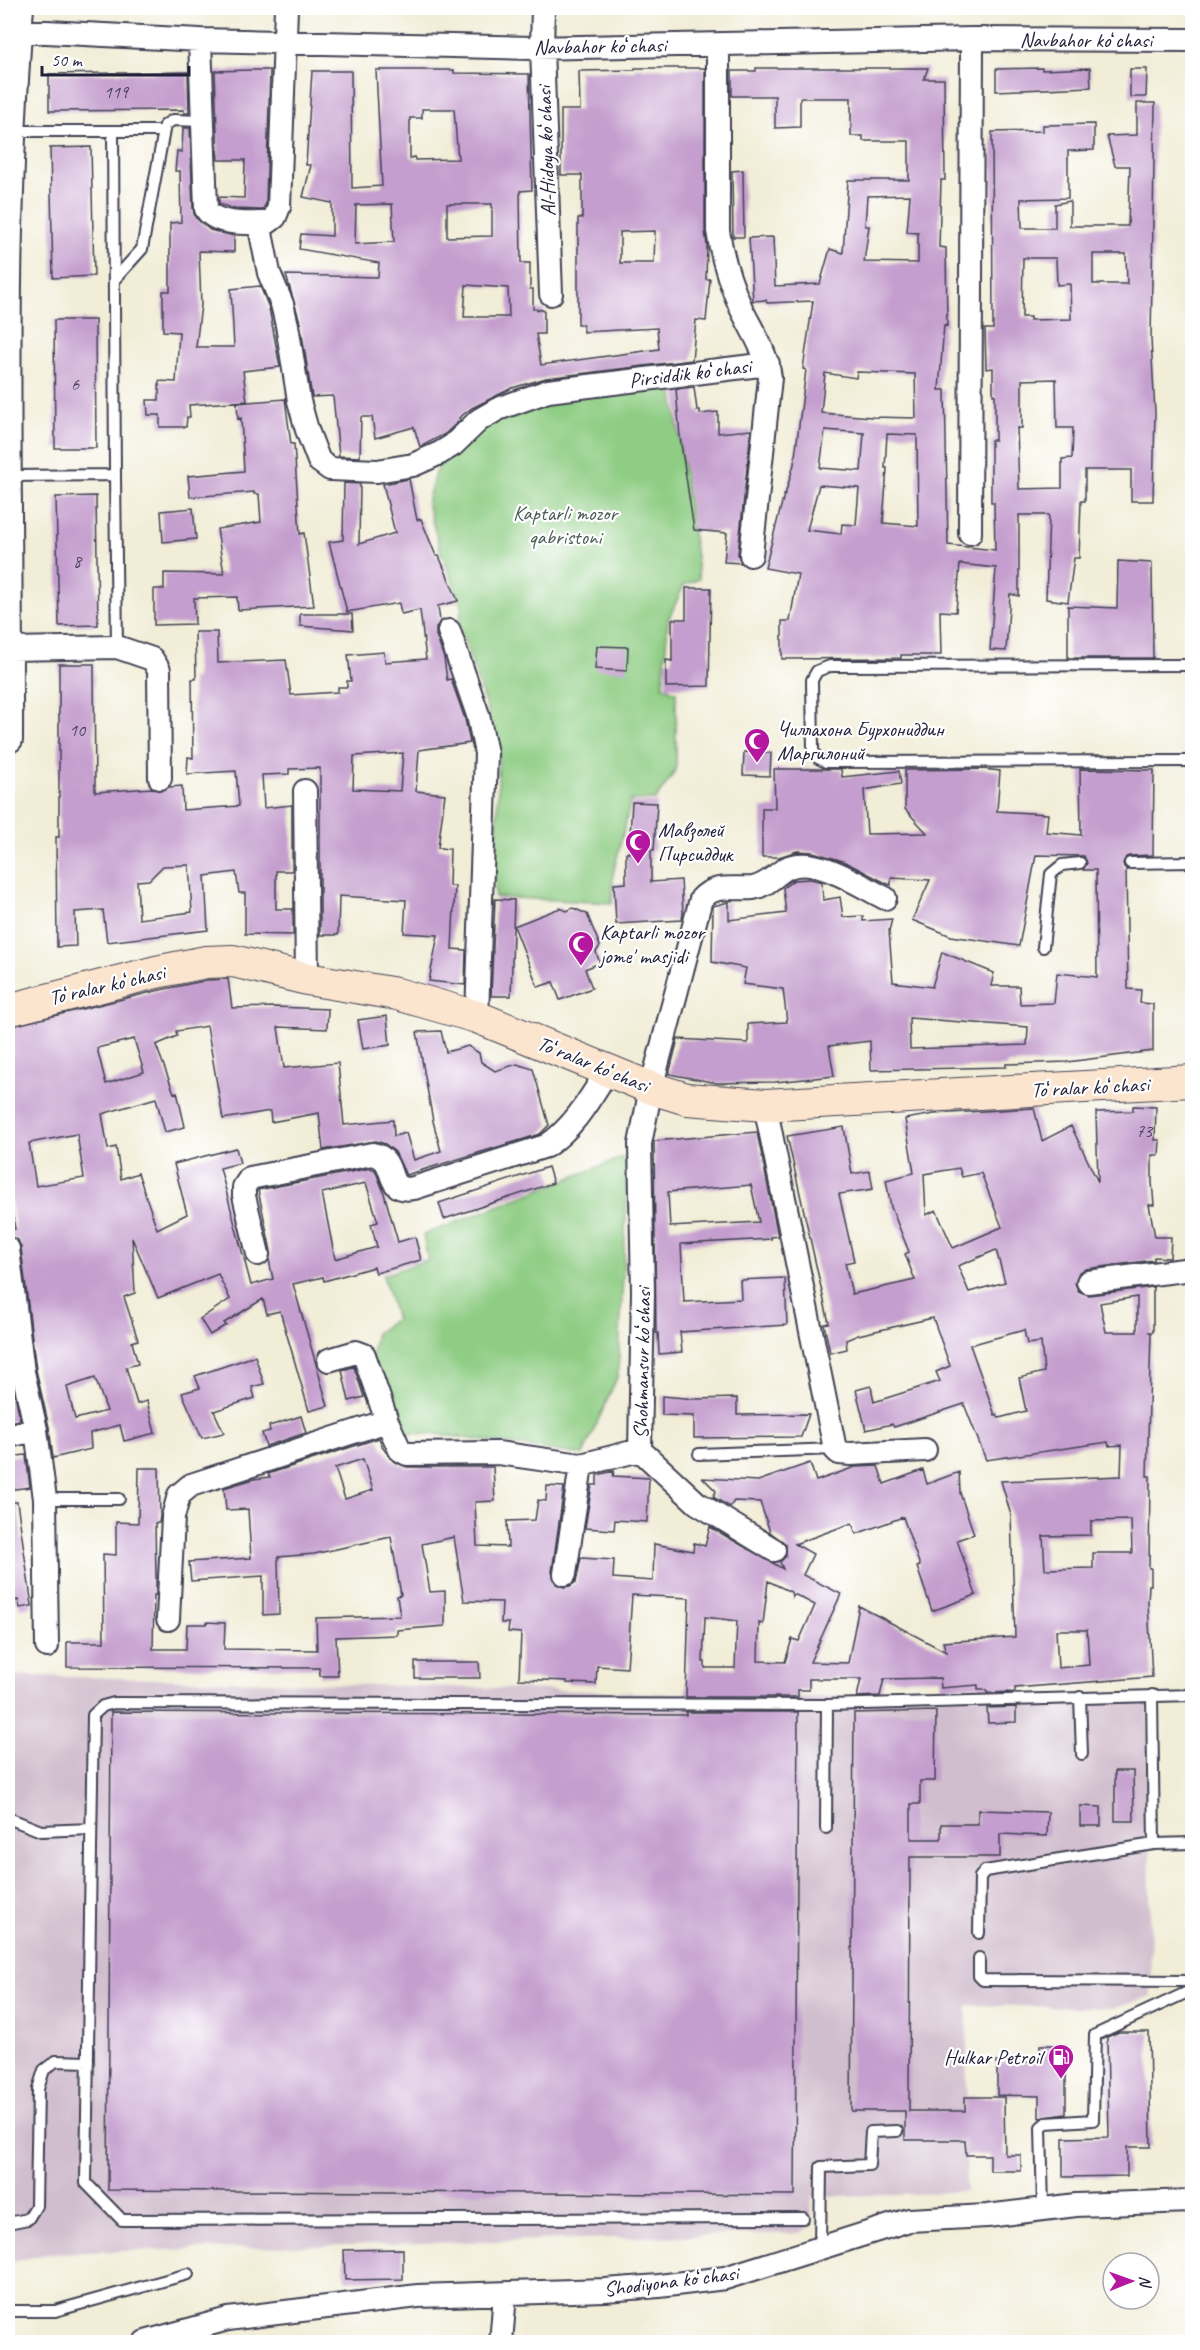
<svg xmlns="http://www.w3.org/2000/svg" width="1200" height="2350" font-family="Caveat,sans-serif">
  <style>
    .industrial { fill: #d0bdcd }
    .green { fill: #8fcd84; stroke: #587860; stroke-width: 1.5 }
    .building { fill: #c49ece; fill-rule: evenodd }
    .lines { fill: none; stroke-linecap: round; stroke-linejoin: round }
    .lane-casing { stroke: #414052; stroke-width: 14 }
    .street-casing { stroke: #414052; stroke-width: 26 }
    .secondary-casing { stroke: #414052; stroke-width: 34 }
    .lane { stroke: #fff; stroke-width: 10 }
    .street { stroke: #fff; stroke-width: 22 }
    .secondary { stroke: #fce5cf; stroke-width: 32 }
    .labels { text-anchor: middle; dominant-baseline: central; stroke-width: 4.5; stroke-linejoin: round; paint-order: stroke }
    .number-label { font-size: 18px; fill: #4a4160 }
    .street-label { font-size: 21px; fill: #22223b; stroke: #fff }
    .park-label { font-size: 21px; fill: #485e55; stroke: #fff }
    .poi-label { font-size: 21px; fill: #22223b; stroke: #fff; text-anchor: start }
  </style>
  <rect width="100%" height="100%" fill="#fff"/>
  <filter id="ink" filterUnits="userSpaceOnUse"><feTurbulence type="fractalNoise" baseFrequency=".0167" numOctaves="2"/><feDisplacementMap in="SourceGraphic" scale="12" xChannelSelector="R" yChannelSelector="G"/><feConvolveMatrix kernelMatrix="1 2 1 2 8 2 1 2 1" color-interpolation-filters="sRGB"/></filter>
  <filter id="wash" filterUnits="userSpaceOnUse"><feTurbulence type="fractalNoise" baseFrequency=".008" numOctaves="4" result="noise"/><feDisplacementMap in="SourceGraphic" scale="24" xChannelSelector="R" yChannelSelector="G"/><feGaussianBlur stdDeviation="1.35" result="paint"/><feColorMatrix in="noise" values="0 0 0 0 0 0 0 0 0 0 0 0 0 0 0 0 0 1.4 0 .05"/><feComposite in="paint" operator="in"/></filter>
  <g filter="url(#wash)">
    <rect width="100%" height="100%" fill="#f1edd7"/>
    <!-- industrial -->
    <path class="industrial" d="M8,1675L813,1697L1148,1695L1151,1996L1116,2008L967,2005L966,2191L900,2195L812,2196L811,2226L799,2233L50,2253L8,2263Z"/>
    <!-- green -->
    <path class="green" d="M671,380L699,579L684,585L668,620L663,686L676,692V770L655,800H631L613,874L612,903L495,897L499,747L459,624L462,605L440,549L427,503L435,473L448,453L485,424L525,405Z
      M629,1155L618,1375L583,1455L437,1434L403,1433L371,1358L376,1333L396,1319L383,1275L428,1260L423,1235Z"/>
    <g id="blocks">
      <!-- building -->
      <path class="building" d="M635,68H705V231L707,245L706,279H710L706,321L696,320L692,360L546,378L512,388L472,408L459,418L460,420L445,434L420,447L414,427L375,438L372,417H361L360,457L339,456L333,396L312,397L300,322L286,275L378,277L379,263L299,249L301,234L332,236V203L303,197L311,165H306L312,71H351L352,188L382,186L376,70H454V73L529,74L532,190L520,191L521,263H530V289H533V309L544,310V334H536L541,365L659,349L657,328L583,332V325H578V218H582V175H561V110H580L579,71L635,70ZM422,109H454L458,159L415,160V157L410,158V118H422ZM392,204L394,242L355,244L356,205ZM447,204H492V236L447,237ZM655,231L654,263H620V232ZM466,285L508,288L509,317H464Z
        M756,68H928L924,79H944L945,180H941L939,247L946,248L947,326L944,325L939,390H945L948,545L995,550L994,502H991V440H995V395H993V368L986,369L985,329H993L992,132L1043,131V125L1094,124V150L1068,151V198L1021,199L1022,228H1055V204L1070,201V226H1128L1130,166H1115L1107,136L1137,135V103H1155L1151,339L1155,413L1153,501H1131V470H1085V501H1081L1079,558H1074L1068,602L1046,599L1049,515H1019V596L1010,594L1006,651L990,650L996,568L960,564L956,612L940,611L941,655H901V658L782,659V621H790L798,574L765,568L784,495H785L794,464L806,370L803,369L813,301L767,303L766,300L753,301L749,238L773,237L775,286L820,284L830,249L843,253L848,180H909V141H863V136H851V98H800V127L775,128V96H732V71H756ZM910,195L907,232L918,233V263L864,262L869,226H865L867,196ZM1093,254H1126L1127,284H1093ZM1023,258H1056L1057,285L1070,284L1071,319L1030,320V317H1022ZM857,372L915,374L916,418L872,417L821,413L825,373L856,378ZM1056,379L1057,428H1073L1072,458L1062,459V488L1019,489L1017,428H1022V380ZM825,430L864,433L861,471L820,468ZM887,434L917,435L918,526L883,523L887,468H885ZM819,485L859,488L856,525L842,524L841,534L807,530Z
        M1042,68V70L1090,68L1091,87L996,91V69Z
        M1130,69H1147L1146,97H1130Z
        M251,70H270L266,204L262,210L235,209L219,204V197L244,198L245,160H218L215,71Z
        M188,72L189,113H184V110L49,111V74Z
        M183,128H190L193,209L195,217L210,230L234,236V252L199,251L201,305L196,347H234L231,289L260,286L269,308L280,367L243,371L247,401L189,405L190,417H187L186,427H160V415H148L147,400H159V381L176,382L179,332L163,331V291H170V223L181,222L180,171H175L177,151L182,152Z
        M91,147L94,276L53,278L50,148Z
        M743,170L744,237H733L732,171Z
        M54,320H95L96,448H55Z
        M694,387L697,410H700V414L718,412V433L751,430L738,554L741,563L724,562L727,533L694,530L680,437L676,389Z
        M285,399L291,444H294L300,534L304,533L314,606L238,610L237,597L194,598L195,624L154,625V589H164V573L224,574L217,529L261,522L259,494H254V492L190,497L188,476L244,471L241,418L238,419L237,403Z
        M409,479L417,520L421,519L436,556H439L458,601L438,606L440,621L436,628V635L444,658L447,680L451,679L465,719L470,743L419,750L416,791L445,794L438,848L450,849L449,886H455L452,949L466,950L465,985L429,981L438,935L404,933L406,900L339,896L338,935H320V768L289,769V774L262,775L264,808L292,805V871H276V909H293V935L245,934V893H239L236,872L205,876L208,930L107,942L103,910L75,912L76,946L57,947L56,837H59V664H94L95,792L152,788L161,791L169,787L182,786L183,810L239,806L236,771L187,774L188,757L193,758L192,679H196L195,632H217L218,663L286,660L291,695L338,692V687H347V681H351L348,655L384,652L385,662L426,659L420,610L401,614L399,603L347,612L329,542L343,540L344,483L360,484L359,544L395,533L383,484ZM403,753L400,791L353,789L354,756ZM189,865L192,912L139,919L137,881L149,880L163,866Z
        M96,496L98,625L59,626L56,497Z
        M193,508L196,539L163,542L161,511Z
        M1118,561L1152,563L1153,658H1068V606L1117,608Z
        M686,588H711L709,686L666,687V660L672,661V619H686Z
        M300,614H352L353,630L300,626Z
        M597,646L628,647L627,671L595,669Z
        M744,752L771,753L770,776L743,775Z
        M774,769H841L842,777L899,771L901,784L864,790L867,834L927,833L905,809V770L983,769L1000,771L997,811L1048,814L1046,832L1081,835L1080,769L1154,770L1153,855L1129,856L1126,857L1123,863L1124,867L1128,870H1126L1128,989L1141,990L1140,1003L1153,1004V1051L1067,1062L1006,1064V1067L871,1070L870,1041L829,1046L834,1076L775,1082L717,1083L669,1074L678,1039L748,1043V1024L787,1022L783,989L743,984L746,968L712,962L713,906L729,902V920L786,913L783,888L794,880L810,879L822,882L823,900L840,897L843,917L863,916V921L892,919L889,931L893,982L932,987L942,952L994,973L991,986H1019L1020,1004L1054,1003L1057,973L1097,977L1096,870H1083L1087,863L1084,856L1036,855L1019,946L951,936L912,920L930,880L891,878V885L888,884L843,861L813,852L797,851L779,857H762V808H775ZM909,1018L1028,1027L1027,1045L910,1049Z
        M632,802L657,803L654,850H651V882L681,880L683,913L682,920L616,924L614,884L626,883V853H629Z
        M495,899L514,900L511,996H491Z
        M560,908L567,911L573,908L587,914L600,946L596,952L600,963L585,969L592,988L560,1000L553,982L538,987L514,926Z
        M228,979L232,1008L275,1007L328,1009L327,1029L278,1027L284,1068L338,1063L344,1125L393,1120L394,1136L406,1133L414,1160L441,1151L433,1121L417,1032L441,1031L446,1052L468,1046L479,1053L481,1062L495,1071L517,1064L533,1069L549,1125L540,1134L406,1175L395,1152L385,1144L376,1141L323,1150L319,1113L271,1122L270,1111L223,1119L207,1026L176,1031L177,1036L156,1045L174,1093L177,1092L185,1127L165,1132L156,1098L102,1114L108,1149L116,1147L121,1179L138,1173L157,1229L187,1214L174,1164L236,1148L240,1163L220,1168L251,1285L273,1279L269,1260L271,1251L258,1190L371,1168L375,1170L383,1190L398,1242L415,1237L421,1260L376,1273L374,1267L324,1281L323,1277L293,1284L328,1406L309,1411L280,1311L267,1314L263,1299L224,1323L226,1325L210,1335L200,1319L230,1299L218,1274L158,1298L132,1238L135,1293L124,1297L138,1340L132,1342L138,1364L126,1367L137,1404L147,1401L155,1433L124,1441L120,1425L90,1433L91,1449L53,1458L49,1427L36,1370L21,1247L18,1240L8,1236V1229H15L8,1183V1027L160,990L208,980ZM134,1039L144,1072L106,1084L97,1048ZM77,1134L84,1178L36,1186L29,1143ZM366,1183L378,1222L371,1224L377,1247L335,1259L322,1193ZM95,1378L107,1411L75,1419L67,1387Z
        M387,1016L390,1045L363,1049L358,1020Z
        M1133,1106L1156,1107L1155,1140H1160L1159,1155H1152V1182L1154,1205H1149L1155,1237H1171L1170,1258L1154,1257V1260L1086,1269L1079,1272L1075,1283L1078,1291L1089,1295L1153,1287V1332H1148H1151L1147,1476H1150L1149,1568H1151V1585H1149L1148,1603L1152,1677L1015,1688V1692L987,1693L986,1690H978V1685L941,1688L940,1678L884,1679L880,1696L857,1697L861,1679H809V1690H798V1697H686L689,1598L632,1595L627,1668L597,1666L596,1684L567,1683V1681L519,1679L521,1633L508,1632L509,1623H501L502,1602L464,1601L454,1537L422,1544L430,1592L445,1591V1626L397,1630V1635L336,1637L338,1676H320L319,1668L67,1667V1642H104L103,1554L116,1555V1522L138,1523L139,1468H159L160,1516L159,1523H155L156,1578V1595H154L153,1649H186L187,1624H207V1622L225,1623L224,1649L317,1650L316,1618L400,1616L397,1596L401,1595L391,1537L314,1554L278,1557L279,1614L263,1615V1576L191,1581L189,1562L251,1558L248,1509L226,1510L224,1488L254,1479L270,1477L268,1474L379,1438L383,1448L393,1461L407,1467H493L495,1501L475,1502L477,1546L508,1547L507,1521L535,1520L538,1500L546,1501L547,1486L564,1487L552,1572L556,1584L564,1587L570,1586L576,1582L581,1558L614,1560L613,1578L653,1581L654,1544L693,1551L694,1543L705,1546L710,1527L783,1569L780,1562L786,1556V1544L770,1532L760,1502L734,1501L730,1507L713,1497L716,1491L703,1478L758,1481L810,1463L816,1481L855,1467L878,1466L884,1484L923,1470L927,1484L959,1472L960,1493L974,1534L957,1540L976,1595L932,1611L917,1567L920,1566L903,1517L856,1534L852,1523L795,1544L813,1554L803,1575L841,1594L810,1662L848,1663L859,1606L946,1652L943,1642L1015,1637L1011,1515L1001,1481L1121,1476L1122,1445L1109,1446L1108,1442L986,1460L964,1404L894,1427L892,1424L866,1430L856,1390L871,1386L874,1402L940,1381L936,1372L950,1366L933,1318L858,1335L846,1340L847,1349L830,1353L824,1324L829,1323L787,1136L844,1127L852,1174L870,1171L873,1189L839,1194L854,1261L845,1263L852,1294L915,1280L905,1254L909,1252L891,1207L886,1180L914,1173L905,1119L934,1114L1034,1108L1042,1141L1071,1126L1098,1182L1096,1112L1133,1111ZM959,1168L962,1177L981,1173L1002,1227L953,1248L936,1210L926,1215L924,1174ZM996,1250L1005,1282L969,1292L958,1266ZM1137,1297V1332H1106L1100,1303ZM1024,1330L1027,1344L1041,1342L1044,1372L1019,1378L1026,1411L999,1418L997,1414L995,1415L970,1345ZM363,1459L373,1490L345,1499L335,1468ZM1131,1520L1132,1553H1093V1568L1045,1569L1043,1536L1091,1535V1521ZM768,1581L791,1592L792,1597L794,1594L815,1605L799,1641L792,1639L785,1662L758,1661L759,1623L763,1624ZM705,1617L737,1621L735,1668H705V1662H703ZM1056,1630H1087L1089,1665L1058,1668Z
        M757,1132L778,1236L771,1237V1239L681,1244L684,1302L741,1299L740,1280L785,1278L787,1325L680,1332L682,1352L659,1354L658,1333H656L654,1141ZM751,1185L759,1222L670,1227L668,1192Z
        M548,1167L553,1183L444,1219L439,1203Z
        M8,1356L20,1420L8,1422Z
        M255,1356L264,1384L252,1387L255,1398L214,1411L224,1433L202,1438L182,1393L200,1388L195,1376Z
        M354,1367L364,1397L349,1401L342,1370Z
        M662,1396L696,1399L737,1398V1415L809,1414L801,1437L694,1438V1416L662,1415Z
        M301,1416L306,1433L266,1446L262,1433L270,1431L269,1426Z
        M26,1455L30,1487L8,1490V1457Z
        M614,1471L613,1476L649,1478L647,1522L615,1520L614,1530L585,1528L592,1485H597V1475Z
        M8,1502H17L32,1606L20,1608L18,1600L8,1603V1585L14,1583L8,1550Z
        M415,1662H479L480,1678H415Z
        M1016,1707V1722L988,1723L987,1708Z
        M936,1711L935,1781H920V1804H911V1839H941V1824H978V1810L1048,1812L1047,1836L1000,1834V1857H910L909,2111H965V2097H1004L1005,2155H1021V2171H990V2155H966L965,2140H905V2111H851L854,1713Z
        M111,1712L686,1715V1712H798L795,2195L108,2190Z
        M1115,1771H1133L1134,1821H1115Z
        M1080,1806L1101,1807V1826H1080Z
        M1119,2032H1149L1151,2147H1127V2176L1063,2177V2138L1109,2137L1107,2037Z
        M1040,2045H1066V2114L1039,2118V2096L997,2095V2062H1040Z
        M403,2249V2279L345,2280L344,2250Z"/>
    </g>
  </g>
  <g filter="url(#ink)">
    <use href="#blocks" fill-opacity="0" stroke="#414052" stroke-width="1.5"/>
    <g class="lines">
      <!-- lane casing -->
      <g class="lane-casing">
        <path id="lane" d="M113,131H164
          M114,280L142,249L165,125L173,120L202,121
          M115,475L117,647
          M10,476L115,475L113,131H14
          M1192,665L830,666L817,671L812,680L813,751L818,758L826,762L1192,761
          M1130,863L1192,862
          M1043,947L1051,874L1062,865L1080,863
          M699,1454L835,1449
          M45,1499H119
          M1152,1695L1154,1844
          M1080,1697L1082,1754
          M8,1818L41,1831L91,1829
          M826,1828L827,1705
          M979,1933L980,1877L985,1871L1154,1844L1192,1843
          M979,1958V1976L983,1980L1192,1981
          M1043,2209L1041,2127L1046,2123L1093,2120L1095,2035L1192,1990
          M803,2218L122,2220L86,2183L93,1715L103,1706L114,1703L827,1705L1192,1695
          M8,2223L28,2219L36,2206L38,2089L44,2070L56,2061L88,2062
          M820,2248L821,2167L869,2165L871,2132L897,2131
          M8,2311H55L188,2274"/>
      </g>
      <!-- street casing -->
      <g class="street-casing">
        <path id="street" d="M543,8L542,48L551,294
          M8,30L200,40L533,48L972,39L1192,40
          M200,40L206,209C216,226 249,223 267,223L275,217L279,207L286,8
          M718,45V231C722,259 730,283 741,308C752,331 767,352 770,378L751,555
          M259,223L269,273L282,304L287,325L299,401L307,430L319,461L330,469L377,471L413,465L440,453L453,445L479,420L498,409L548,391L768,364
          M970,533L972,39
          M449,631L478,715L486,753L477,1017
          M11,649L117,647L152,659L159,670L160,778
          M11,740C12,496 2,251 22,8
          M305,791L307,979
          M765,1105L835,1449L839,1453L851,1454L925,1450
          M8,1249L23,1372L36,1430L8,1436
          M258,1254L244,1196V1187L250,1178L372,1154C400,1158 381,1194 414,1188L546,1146C574,1128 590,1098 608,1070
          M1088,1282L1192,1269
          M329,1360L356,1352L364,1355L387,1421
          M36,1430L45,1499L47,1646
          M640,1450L697,1503L774,1550
          M565,1574L581,1465
          M168,1619L173,1517L179,1495L191,1485L387,1421L400,1450L407,1454L498,1453L581,1465L640,1450L643,1292L640,1144L651,1088L701,899C715,883 734,890 753,888C769,885 776,873 789,867C817,856 860,886 885,898
          M145,2342L228,2319L418,2296L605,2290L659,2286L725,2278L909,2220L987,2216L1076,2205L1192,2201
          M501,2342L505,2295"/>
      </g>
      <!-- secondary casing -->
      <g class="secondary-casing">
        <path id="secondary" d="M8,1010L156,972L206,962L233,961L307,979L397,994L477,1017L651,1088L687,1099L765,1105L1192,1081"/>
      </g>
      <!-- lane -->
      <use href="#lane" class="lane"/>
      <!-- street -->
      <use href="#street" class="street"/>
      <!-- secondary -->
      <use href="#secondary" class="secondary"/>
    </g>
  </g>
  <!-- icons -->
  <defs>
    <g id="mosque-pin" transform="scale(1.35)"><path d="M0 17L-7.5 6A9.5 9.5 0 1 1 7.5 6Z" fill="#b5179e" stroke="#fff"/><path d="M3.5-4.9A6 6 0 1 0 3.5 4.9A5 5 0 1 1 3.5-4.9Z" fill="#fff"/></g>
    <g id="fuel-pin" transform="scale(1.35)"><path d="M0 17L-7.5 6A9.5 9.5 0 1 1 7.5 6Z" fill="#b5179e" stroke="#fff"/><path d="M-5.5-6h7V0h2V4h1.3V-2.5L3-4.5l.8-.8L6-3V5H2.5V1h-1V6h-7ZM-4.2-4.7v3.2H.2V-4.7Z" fill="#fff"/></g>
  </defs>
  <g fill-rule="evenodd">
    <use href="#mosque-pin" x="757" y="741"/>
    <use href="#mosque-pin" x="638" y="842"/>
    <use href="#mosque-pin" x="581" y="944"/>
    <use href="#fuel-pin" x="1061" y="2057"/>
  </g>
  <g class="labels">
    <!-- number labels -->
    <g class="number-label">
      <text x="116" y="92">119</text>
      <text x="75" y="384">6</text>
      <text x="77" y="561">8</text>
      <text x="77" y="730">10</text>
      <text x="1144" y="1131">73</text>
    </g>
    <!-- street labels -->
    <g class="street-label">
      <text x="1086" y="40">Navbahor koʻchasi</text>
      <text transform="translate(600 46) rotate(-1)">Navbahor koʻchasi</text>
      <text transform="translate(546 151) rotate(-92)">Al-Hidoya koʻchasi</text>
      <text transform="translate(690 373) rotate(-7)">Pirsiddik koʻchasi</text>
      <text transform="translate(107 985) rotate(-13)">Toʻralar koʻchasi</text>
      <text transform="translate(593 1064) rotate(22)">Toʻralar koʻchasi</text>
      <text transform="translate(1090 1087) rotate(-3)">Toʻralar koʻchasi</text>
      <text transform="translate(642 1363) rotate(-89)">Shohmansur koʻchasi</text>
      <text transform="translate(671 2281) rotate(-7)">Shodiyona koʻchasi</text>
    </g>
    <!-- park labels -->
    <g class="park-label">
      <text x="565" y="513">Kaptarli mozor<tspan x="565" dy="24">qabristoni</tspan></text>
    </g>
    <!-- poi labels -->
    <g class="poi-label">
      <text x="777" y="729">Чиллахона Бурхониддин<tspan x="777" dy="24">Маргилоний</tspan></text>
      <text x="658" y="830">Мавзолей<tspan x="658" dy="24">Пирсиддик</tspan></text>
      <text x="600" y="932">Kaptarli mozor<tspan x="600" dy="24">jome' masjidi</tspan></text>
      <text x="1042" y="2057" text-anchor="end">Hulkar Petroil</text>
    </g>
  </g>
  <!-- margin -->
  <rect width="1200" height="2350" fill="none" stroke="#fff" stroke-width="30"/>
  <!-- north arrow -->
  <g transform="translate(1131 2281) rotate(89)"><circle r="28" fill="#ffffff" stroke="#a7a7b1" stroke-width="1.5"/>
  <path d="M0-4.5L10 22L0 15L-10 22Z" fill="#b5179e"/>
  <text y="-9" font-size="16" font-weight="bold" text-anchor="middle" fill="#22223b">N</text>
  </g>
  <!-- scale -->
  <path d="M42 66v9h147v-9" fill="none" stroke="#22223b" stroke-width="3"/>
  <text x="51" y="66" font-size="18" fill="#22223b" stroke="#ffffff" stroke-width="4.5" paint-order="stroke">50 m</text>
</svg>
